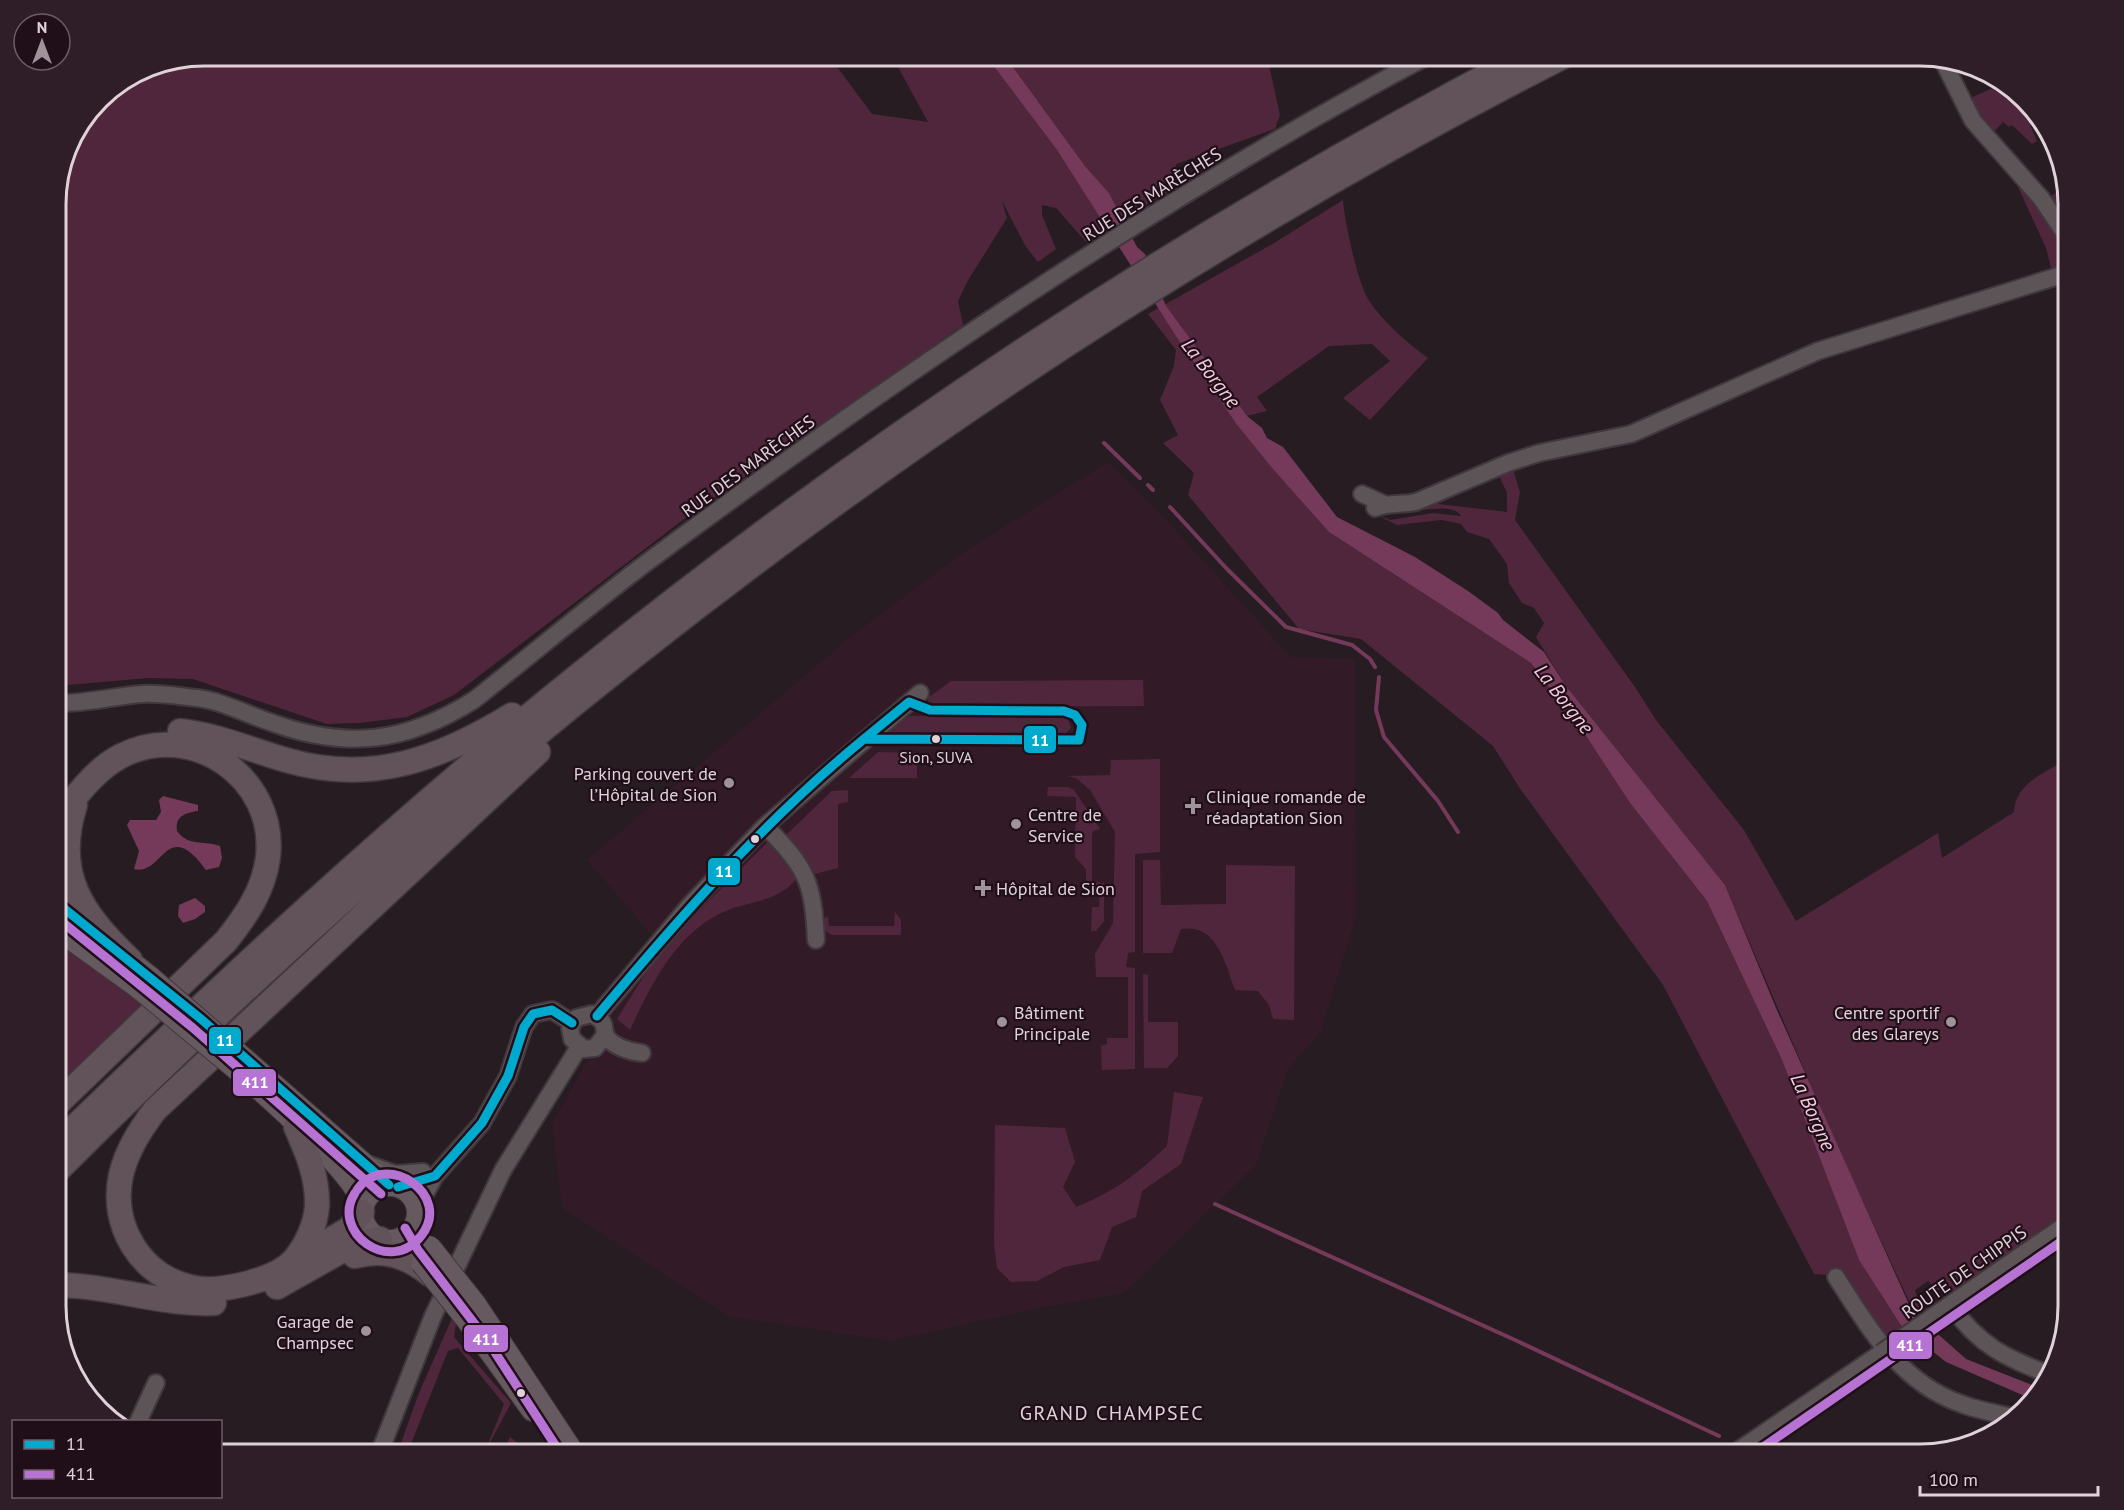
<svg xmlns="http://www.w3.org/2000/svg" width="2124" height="1510" font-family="'PT Sans',sans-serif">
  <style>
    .built { fill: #321b27 }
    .green { fill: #50263d }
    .water { fill: #753a5a }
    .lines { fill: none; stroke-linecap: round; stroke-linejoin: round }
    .stream { stroke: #753a5a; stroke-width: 4 }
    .minor-casing { stroke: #40383c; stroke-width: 20 }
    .major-casing { stroke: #40383c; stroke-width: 22 }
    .highway-casing { stroke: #40383c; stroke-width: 27 }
    .minor { stroke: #5d5458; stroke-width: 16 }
    .major { stroke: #675960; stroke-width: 20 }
    .highway { stroke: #62535a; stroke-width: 24 }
    .minor-bridge-casing { stroke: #40383c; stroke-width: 20; stroke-linecap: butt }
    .major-bridge-casing { stroke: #40383c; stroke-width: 22; stroke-linecap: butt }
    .minor-bridge { stroke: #5d5458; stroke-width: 16 }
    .major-bridge { stroke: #675960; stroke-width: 20 }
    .bus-1-casing { stroke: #200e18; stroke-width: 14 }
    .bus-2-casing { stroke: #200e18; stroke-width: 14 }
    .bus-1 { stroke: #00a9ce; stroke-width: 9 }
    .bus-2 { stroke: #b673d3; stroke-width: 9 }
    .bus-dot { fill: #e0d2d9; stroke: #200e18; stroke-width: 2 }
    .poi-dot { fill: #9f9299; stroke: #200e18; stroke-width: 2 }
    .labels { text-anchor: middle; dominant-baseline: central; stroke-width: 4.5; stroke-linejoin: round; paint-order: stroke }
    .bus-label { font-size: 16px; fill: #e0d2d9; stroke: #200e18 }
    .street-label { font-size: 18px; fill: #e0d2d9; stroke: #200e18 }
    .poi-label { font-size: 18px; fill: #e0d2d9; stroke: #200e18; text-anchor: start }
    .water-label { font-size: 20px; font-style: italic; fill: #f4ccdf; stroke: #200e18 }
    .neighbourhood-label { font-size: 20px; letter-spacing: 1.5px; fill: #e0d2d9; stroke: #200e18 }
    .rim { fill: none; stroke: #e0d2d9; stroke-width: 3 }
    .line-badge { stroke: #200e18; stroke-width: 2 }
    .badge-label { font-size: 16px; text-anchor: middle; font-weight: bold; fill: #fff }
  </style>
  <rect width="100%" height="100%" fill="#261c21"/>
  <!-- built -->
  <path class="built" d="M1108,462L1158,511L1291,657L1355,659L1356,916L1321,1031L1289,1068L1256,1165L1124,1293L1029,1310L890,1341L729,1316L562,1208L552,1124L612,1015L662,947L587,860L854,634L964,552Z"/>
  <!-- green -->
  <path class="green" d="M204,56H829L872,114L928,122L892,56H986L1057,150L1109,229L1087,243L1056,208L1042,205V215L1056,249L1038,262L1026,247L1002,201L1007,218L967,282L958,301L963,325L688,516L454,695L407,717L360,723L327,724L193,679L148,678L56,686V194L71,138L106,93L147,67Z
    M1005,56H1267L1280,115L1275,129L1176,164L1173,189L1122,219L1109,193L1085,166Z
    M2011,86L2038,120L2030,125L2037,141L2032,144L2012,125L2009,127L2003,122L1991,135L1968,99L1995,87Z
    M2012,174C2026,193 2068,238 2064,261C2063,267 2057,272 2053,276L2046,248Z
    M2063,181L2068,203V227L2048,198L2060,190L2058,185Z
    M1343,200C1345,223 1357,280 1368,299C1383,322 1406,342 1428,358L1370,420L1343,398L1390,361L1372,344L1329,346L1257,397L1267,411L1247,416L1238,426L1329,532L1531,663L1586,736L1630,803L1707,901L1782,1060L1859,1260L1902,1327L1882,1337L1842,1276L1814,1274L1663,985L1521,790L1493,746L1361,639L1299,629L1188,495L1194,473L1163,443L1178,435L1160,400L1174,366L1176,350L1148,314L1274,243Z
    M1512,466L1520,492L1515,520L1635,687L1656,720L1744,830L1796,921L1938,833L1942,858L2014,812C2015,783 2046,772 2068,759V1211L1957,1290H1937L1928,1281L1915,1290L1920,1305L1915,1314L1837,1146L1725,885L1566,686L1536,637L1544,623L1534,608L1522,603L1509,583L1507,564L1489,539L1467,532L1461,524L1453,522L1441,520L1397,525L1373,513L1390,520L1433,513L1461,516C1451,498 1404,519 1386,509L1433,498L1439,504L1507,512V493L1497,471Z
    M1143,680L1144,706L932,707L927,703L929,697L951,681Z
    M1062,715L1068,719L1071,728L1062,737L891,738L887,732L897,722L910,716Z
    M878,752L917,753V778H849Z
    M1160,759V852L1135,854V952L1128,953L1126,967L1135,968V1069L1102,1070L1101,1046L1107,1044V1038H1128V977H1096L1095,954L1113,923L1115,832L1090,790L1076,778L1067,776L1110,775L1111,760Z
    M1048,787H1069L1074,790L1100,829L1093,831L1092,835V882L1104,883V921L1096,931H1091L1092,907H1099L1100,890H1086V869L1075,857L1076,797L1047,796Z
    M848,790V802L838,804V868L815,874L785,836L832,791Z
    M768,842L797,878C777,904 746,900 719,914C674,937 650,987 630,1030L617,1019L662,947Z
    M1143,860H1160L1161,905L1226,904V865L1295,866L1294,1020L1273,1019L1269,1005L1258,991L1235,990C1225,963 1217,923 1181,929L1172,953H1143Z
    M895,912L901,920V935H832L822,929V920L828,916L829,926H894Z
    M56,935L144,1006L56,1091Z
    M1143,974L1148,975V1022H1178V1056L1167,1068H1144Z
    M1174,1092L1203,1097L1181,1164L1142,1191L1136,1217L1112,1227L1100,1260L1064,1267L1037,1281L1011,1282L997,1268L994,1244L995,1125L1065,1128L1075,1162L1063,1187L1076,1207C1113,1193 1138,1173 1167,1146Z
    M452,1318L456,1323L454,1337L511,1403L484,1454L504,1404L458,1348L448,1351L407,1454H397L419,1393Z
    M510,1437L518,1443V1454H494L497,1446H506Z"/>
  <!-- water -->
  <path class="water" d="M986,56H1005L1085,166L1109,193L1137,247L1145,254L1166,306L1247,416L1262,428L1267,438L1283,447L1337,517L1415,557L1468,591L1498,613L1503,620L1544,652L1566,686L1725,885L1776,1008L1912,1311L1966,1359L2042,1389L2034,1400L1946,1362L1902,1327L1859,1260L1782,1060L1707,901L1630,803L1586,736L1531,663L1329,532L1273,469L1238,426L1176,336L1057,150Z
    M163,796L198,805V811C185,813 175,816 177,831C189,847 203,840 220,846L222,858L219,867L206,870C166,815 163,877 134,869L139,851L127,825L130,820H156L161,812L159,800Z
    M195,898L205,906V912L195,919L183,923L178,916L179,905Z"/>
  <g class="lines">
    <!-- stream -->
    <path class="stream" d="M1104,443L1140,478
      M1148,485L1153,490
      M1170,507L1227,569L1286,627L1352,645L1370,659L1375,667
      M1379,677L1376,710L1384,737L1438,801L1458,832
      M1215,1204L1515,1340L1719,1436"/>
    <!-- minor casing -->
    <g class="minor-casing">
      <path id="minor" d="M1942,59L1973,121L2041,198L2068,238
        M1362,494L1384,504
        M1375,508C1388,502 1402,505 1416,502L1508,463L1539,453L1631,434L1818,351L2068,273
        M56,703C84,704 114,696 142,694C160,693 179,696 197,698C222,701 246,714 270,722C346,750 406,743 474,700C531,655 588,607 646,563C895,378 1154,201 1428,56
        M765,826C807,868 813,882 816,940
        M597,1016L690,905L765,826L920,693
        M605,1035L595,1048L584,1049L572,1039L570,1028L576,1018L592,1014L601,1020C605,1025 604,1028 605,1033C609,1046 631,1052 642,1053
        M370,1165L395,1174L423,1172
        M398,1187L435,1176L482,1123L508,1076L524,1027L533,1014L552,1010L572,1023
        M417,1208L435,1176
        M1836,1277C1868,1327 1900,1382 1959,1403C1976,1410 1995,1413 2013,1417
        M1950,1305C1981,1347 2003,1356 2050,1375
        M1932,1317L2068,1223
        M138,1422L156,1383
        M379,1454L433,1316L503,1170L579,1047
        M1733,1454L1881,1353"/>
    </g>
    <!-- major casing -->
    <g class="major-casing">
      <path id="major" d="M56,902L151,977
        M56,929L139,989
        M249,1062L389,1185
        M239,1072C272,1101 346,1166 363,1203
        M363 1213a27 27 0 1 1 54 0a27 27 0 1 1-54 0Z
        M476,1304L575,1454
        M467,1321L532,1411"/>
    </g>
    <!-- highway casing -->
    <g class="highway-casing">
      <path id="highway" d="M180,731C217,735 251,750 286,760C371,785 440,759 512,715
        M75,805C53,874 82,914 130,960
        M56,1105L226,941C246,916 264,890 268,857C277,778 192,719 121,756C94,770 73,799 56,824
        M296,1127C307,1152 318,1177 317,1206C316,1224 306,1246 294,1260C275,1281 217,1294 190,1287C140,1275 110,1225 121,1175C127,1150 140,1130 155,1110L538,752
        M56,1145C226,980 399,819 584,671C876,436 1192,229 1524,56
        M56,1172C500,728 1003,342 1564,56
        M320,1246L349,1229L362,1212
        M355,1256C385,1248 407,1256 431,1275
        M56,1285C109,1285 161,1305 214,1303
        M277,1287L350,1246L380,1239"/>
    </g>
    <!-- minor -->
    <use href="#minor" class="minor"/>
    <!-- major -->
    <use href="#major" class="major"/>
    <!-- highway -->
    <use href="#highway" class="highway"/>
    <!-- minor-bridge casing -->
    <g class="minor-bridge-casing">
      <path id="minor-bridge" d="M1881,1353L1932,1317"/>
    </g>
    <!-- major-bridge casing -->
    <g class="major-bridge-casing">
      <path id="major-bridge" d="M151,977L249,1062
        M139,989L239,1072
        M430,1246L476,1304
        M421,1263L467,1321"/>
    </g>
    <!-- minor-bridge -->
    <use href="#minor-bridge" class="minor-bridge"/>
    <!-- major-bridge -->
    <use href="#major-bridge" class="major-bridge"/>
    <!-- bus-1 casing -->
    <g class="bus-1-casing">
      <path id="bus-1" d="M909,702L930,710L1064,711L1075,715L1082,725L1079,740L864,739Z
        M56,902L201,1019L389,1185
        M597,1016C680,917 764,821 864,739
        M398,1187L435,1176L482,1123L508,1076L524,1027L533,1014L552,1010L572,1023"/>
    </g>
    <!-- bus-2 casing -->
    <g class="bus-2-casing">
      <path id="bus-2" d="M56,917L193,1028L381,1194
        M355,1193C330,1232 390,1276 421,1236C454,1195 385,1149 357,1190
        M405,1228L418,1250L487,1340L561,1454
        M1753,1454L2068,1237"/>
    </g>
    <!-- bus-1 -->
    <use href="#bus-1" class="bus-1"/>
    <!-- bus-2 -->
    <use href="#bus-2" class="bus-2"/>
  </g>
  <!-- markers -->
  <g class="bus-dot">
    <circle cx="936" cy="739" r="5"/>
    <circle cx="755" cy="839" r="5"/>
    <circle cx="521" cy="1393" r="5"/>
  </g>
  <g class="poi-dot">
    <circle cx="729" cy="783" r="6"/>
    <path d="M1190 797h6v6h6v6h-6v6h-6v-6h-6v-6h6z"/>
    <circle cx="1016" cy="824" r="6"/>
    <path d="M980 879h6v6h6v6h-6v6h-6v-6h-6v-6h6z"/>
    <circle cx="1002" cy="1022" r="6"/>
    <circle cx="1951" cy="1022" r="6"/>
    <circle cx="366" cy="1331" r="6"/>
  </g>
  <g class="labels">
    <!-- bus labels -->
    <g class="bus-label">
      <text x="936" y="757">Sion, SUVA</text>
    </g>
    <!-- street labels -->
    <g class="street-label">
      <text transform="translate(1152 194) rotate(-32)">RUE DES MARÈCHES</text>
      <text transform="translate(748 466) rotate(-36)">RUE DES MARÈCHES</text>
      <text transform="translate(1964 1272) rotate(-35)">ROUTE DE CHIPPIS</text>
    </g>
    <!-- poi labels -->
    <g class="poi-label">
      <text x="717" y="773" text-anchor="end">Parking couvert de<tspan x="717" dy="21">l’Hôpital de Sion</tspan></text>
      <text x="1206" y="796">Clinique romande de<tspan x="1206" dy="21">réadaptation Sion</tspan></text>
      <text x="1028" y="814">Centre de<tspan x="1028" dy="21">Service</tspan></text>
      <text x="996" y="888">Hôpital de Sion</text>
      <text x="1014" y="1012">Bâtiment<tspan x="1014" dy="21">Principale</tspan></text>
      <text x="1939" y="1012" text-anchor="end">Centre sportif<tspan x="1939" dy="21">des Glareys</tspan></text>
      <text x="354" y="1321" text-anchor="end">Garage de<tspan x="354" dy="21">Champsec</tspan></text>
    </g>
    <!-- water labels -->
    <g class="water-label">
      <text transform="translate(1211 373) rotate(52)">La Borgne</text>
      <text transform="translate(1564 699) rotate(52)">La Borgne</text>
      <text transform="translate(1813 1112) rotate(66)">La Borgne</text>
    </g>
    <!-- neighbourhood labels -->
    <g class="neighbourhood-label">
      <text x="1112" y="1413">GRAND CHAMPSEC</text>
    </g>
  </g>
  <!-- crop -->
  <path d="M0 0H2124V1510H0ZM204 66H1920A138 138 0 0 1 2058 204V1306A138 138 0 0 1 1920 1444H204A138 138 0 0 1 66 1306V204A138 138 0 0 1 204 66Z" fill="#2f1e27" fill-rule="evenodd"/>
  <path class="rim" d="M204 66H1920A138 138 0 0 1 2058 204V1306A138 138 0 0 1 1920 1444H204A138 138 0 0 1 66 1306V204A138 138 0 0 1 204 66Z"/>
  <g class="line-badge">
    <rect x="1023" y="725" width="34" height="29" rx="6" fill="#00a9ce"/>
    <rect x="707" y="857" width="34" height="29" rx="6" fill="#00a9ce"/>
    <rect x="208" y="1026" width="34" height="29" rx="6" fill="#00a9ce"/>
    <rect x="232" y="1068" width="45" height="29" rx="6" fill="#b673d3"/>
    <rect x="463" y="1324" width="46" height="29" rx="6" fill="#b673d3"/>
    <rect x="1888" y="1331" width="45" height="29" rx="6" fill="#b673d3"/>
  </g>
  <g class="badge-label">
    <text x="1040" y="746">11</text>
    <text x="724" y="877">11</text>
    <text x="225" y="1046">11</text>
    <text x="255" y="1088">411</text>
    <text x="486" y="1345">411</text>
    <text x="1910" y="1351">411</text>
  </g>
  <!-- legend -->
  <rect x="12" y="1420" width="210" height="78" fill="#200e18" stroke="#6d5c65" stroke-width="1.5"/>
  <rect x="24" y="1440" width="30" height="9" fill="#00a9ce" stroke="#6d5c65" stroke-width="1.5"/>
  <text x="66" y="1450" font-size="18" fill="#e0d2d9">11</text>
  <rect x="24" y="1470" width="30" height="9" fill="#b673d3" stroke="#6d5c65" stroke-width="1.5"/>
  <text x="66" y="1480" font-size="18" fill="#e0d2d9">411</text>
  <!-- north arrow -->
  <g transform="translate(42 42)"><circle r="28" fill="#200e18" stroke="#6d5c65" stroke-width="1.5"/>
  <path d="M0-4.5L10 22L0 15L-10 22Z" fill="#9f9299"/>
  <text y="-9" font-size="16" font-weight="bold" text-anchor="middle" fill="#e0d2d9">N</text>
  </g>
  <!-- scale -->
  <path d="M1920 1486v9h178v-9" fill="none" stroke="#e0d2d9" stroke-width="3"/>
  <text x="1929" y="1486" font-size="18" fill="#e0d2d9" stroke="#200e18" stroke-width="4.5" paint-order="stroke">100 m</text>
</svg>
